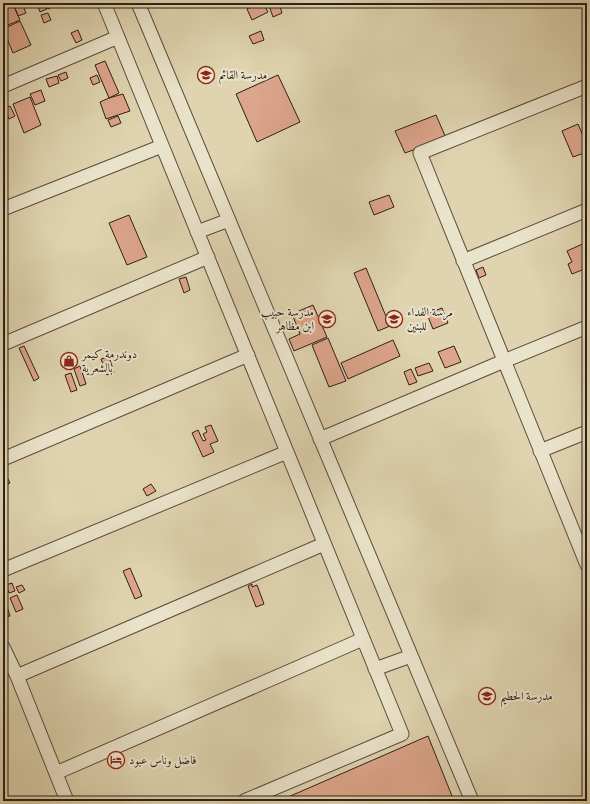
<svg xmlns="http://www.w3.org/2000/svg" width="590" height="804" font-family="'IM FELL DW Pica',Amiri,serif">
  <style>
    .building { fill: #dda58b; stroke: #2d1f18 }
    .lines { fill: none; stroke-linecap: round; stroke-linejoin: round }
    .minor-casing { stroke: #5a4c3e; stroke-width: 15 }
    .minor { stroke: #eae3cb; stroke-width: 13 }
    .labels { text-anchor: middle; dominant-baseline: central; stroke-width: 4; stroke-linejoin: round; paint-order: stroke }
    .poi-label { font-size: 12px; fill: #2d1f18; stroke: #eae3cb; text-anchor: start }
  </style>
  <rect width="100%" height="100%" fill="#dfd4af"/>
  <filter id="stains"><feTurbulence type="fractalNoise" baseFrequency=".005" numOctaves="4"/><feColorMatrix values="0 0 0 0 .2 0 0 0 0 .09 0 0 0 0 .02 0 0 0 .5 -.17"/></filter>
  <radialGradient id="worn" r=".72"><stop offset=".6" stop-color="#630" stop-opacity="0"/><stop offset="1" stop-color="#630" stop-opacity=".3"/></radialGradient>
  <!-- building -->
  <path class="building" d="M13,3H31L23,6L26,13L18,16Z
    M37,3H44L47,9L40,12Z
    M45,3H58L59,4L48,9Z
    M258,3H263L268,12L252,20L247,9Z
    M268,3H279L282,13L273,17Z
    M13,4L20,20L3,27V8Z
    M48,13L51,20L44,23L41,15Z
    M20,21L31,45L13,53L3,29Z
    M78,30L82,40L76,43L71,33Z
    M261,31L264,40L253,44L249,36Z
    M105,61L119,93L109,98L95,65Z
    M66,72L68,78L61,81L58,75Z
    M97,75L100,82L93,85L90,78Z
    M278,75L300,122L257,142L236,94Z
    M57,76L59,83L49,87L46,79Z
    M41,90L45,101L35,105L30,94Z
    M123,94L130,111L106,119L100,102L109,98Z
    M30,97L41,125L24,133L13,104Z
    M10,106L15,116L9,119L4,109Z
    M436,115L446,138L405,153L395,131Z
    M118,116L121,123L111,127L108,120Z
    M578,124L587,145V152L573,157L562,131Z
    M389,195L394,207L374,215L369,202Z
    M129,215L147,257L127,265L109,223Z
    M587,242V268L572,274L568,264L572,262L567,251Z
    M483,267L486,275L479,278L476,270Z
    M366,268L390,326L378,331L354,273Z
    M186,277L190,290L184,293L179,279Z
    M3,289L8,300L3,302Z
    M313,305L327,337L294,351L289,339L300,334L292,314Z
    M442,308L448,323L433,329L427,314Z
    M328,338L346,381L329,387L312,345Z
    M393,340L400,356L348,379L341,363Z
    M24,346L39,378L34,381L19,348Z
    M454,346L461,362L445,368L438,352Z
    M109,357L114,372L107,375L101,359Z
    M429,363L433,371L418,376L415,368Z
    M80,366L86,384L80,386L74,369Z
    M411,369L417,382L409,385L404,372Z
    M71,373L77,390L71,392L65,375Z
    M211,425L218,441L210,444L214,452L203,457L192,433L198,430L203,441L206,440L203,434L207,432L205,427Z
    M5,473L10,483L3,486V474Z
    M151,484L156,491L147,496L143,489Z
    M130,568L142,596L135,599L123,571Z
    M12,583L15,591L9,593L6,585Z
    M252,584V587L257,585L264,604L256,607L248,586Z
    M22,585L25,590L19,593L16,587Z
    M17,595L23,609L16,612L10,598Z
    M5,600L10,616L5,617L3,612V601Z
    M428,736L454,801H279Z"/>
  <g class="lines">
    <!-- minor casing -->
    <g class="minor-casing">
      <path id="minor" d="M104,3L402,734L244,801
        M138,3L472,801
        M3,86L118,37
        M587,86L420,153L587,565
        M3,209L162,146
        M197,232L229,220
        M463,261L587,210
        M3,344L208,257
        M320,439L504,361L587,327
        M540,451L587,432
        M3,459L248,355
        M3,570L287,452
        M3,647L17,676L67,801
        M375,669L411,656
        M17,676L324,544
        M56,773L363,639"/>
    </g>
    <!-- minor -->
    <use href="#minor" class="minor"/>
  </g>
  <!-- icons -->
  <defs>
    <g id="school-ring" transform="scale(0.9)"><circle r="9.5" fill="#eae3cb" stroke="#8f2418" stroke-width="1.5"/><path d="M0-5L7-2L0 1L-7-2ZM-4 1L0 2.5L4 1V4Q0 6-4 4Z" fill="#8f2418"/></g>
    <g id="shop-ring" transform="scale(0.9)"><circle r="9.5" fill="#eae3cb" stroke="#8f2418" stroke-width="1.5"/><path d="M-5-2.5h2.3a2.7 3.5 0 0 1 5.4 0H5L5.5 6h-11ZM-1.5-2.5h3a1.5 2.3 0 0 0-3 0Z" fill="#8f2418"/></g>
    <g id="hotel-ring" transform="scale(0.9)"><circle r="9.5" fill="#eae3cb" stroke="#8f2418" stroke-width="1.5"/><path d="M-6-4.5h1.5V1H6V5H4.5V3h-9V5H-6ZM-4 0a1.8 1.8 0 1 1 3.6 0ZM.5 0V-2.5h3Q6-2.5 6 0Z" fill="#8f2418"/></g>
  </defs>
  <g fill-rule="evenodd">
    <use href="#school-ring" x="206" y="75"/>
    <use href="#school-ring" x="327" y="319"/>
    <use href="#school-ring" x="394" y="319"/>
    <use href="#shop-ring" x="69" y="361"/>
    <use href="#school-ring" x="487" y="696"/>
    <use href="#hotel-ring" x="116" y="760"/>
  </g>
  <g class="labels">
    <!-- poi labels -->
    <g class="poi-label">
      <text x="219" y="75">مدرسة القائم</text>
      <text x="314" y="312" text-anchor="end">مدرسة حبيب<tspan x="314" dy="14">ابن مظاهر</tspan></text>
      <text x="407" y="312">مرسة الفداء<tspan x="407" dy="14">للبنين</tspan></text>
      <text x="82" y="354">دوندرمة كيمر<tspan x="82" dy="14">بالشعرية</tspan></text>
      <text x="500" y="696">مدرسة الحطيم</text>
      <text x="129" y="760">فاضل وناس عبود</text>
    </g>
  </g>
  <!-- margin -->
  <rect width="590" height="804" fill="none" stroke="#dfd4af" stroke-width="16"/>
  <rect x="4" y="4" width="582" height="796" fill="none" stroke="#2d1f18" stroke-width="2"/>
  <rect x="8" y="8" width="574" height="788" fill="none" stroke="#2d1f18"/>
  <rect width="100%" height="100%" filter="url(#stains)"/>
  <rect width="100%" height="100%" fill="url(#worn)"/>
</svg>
